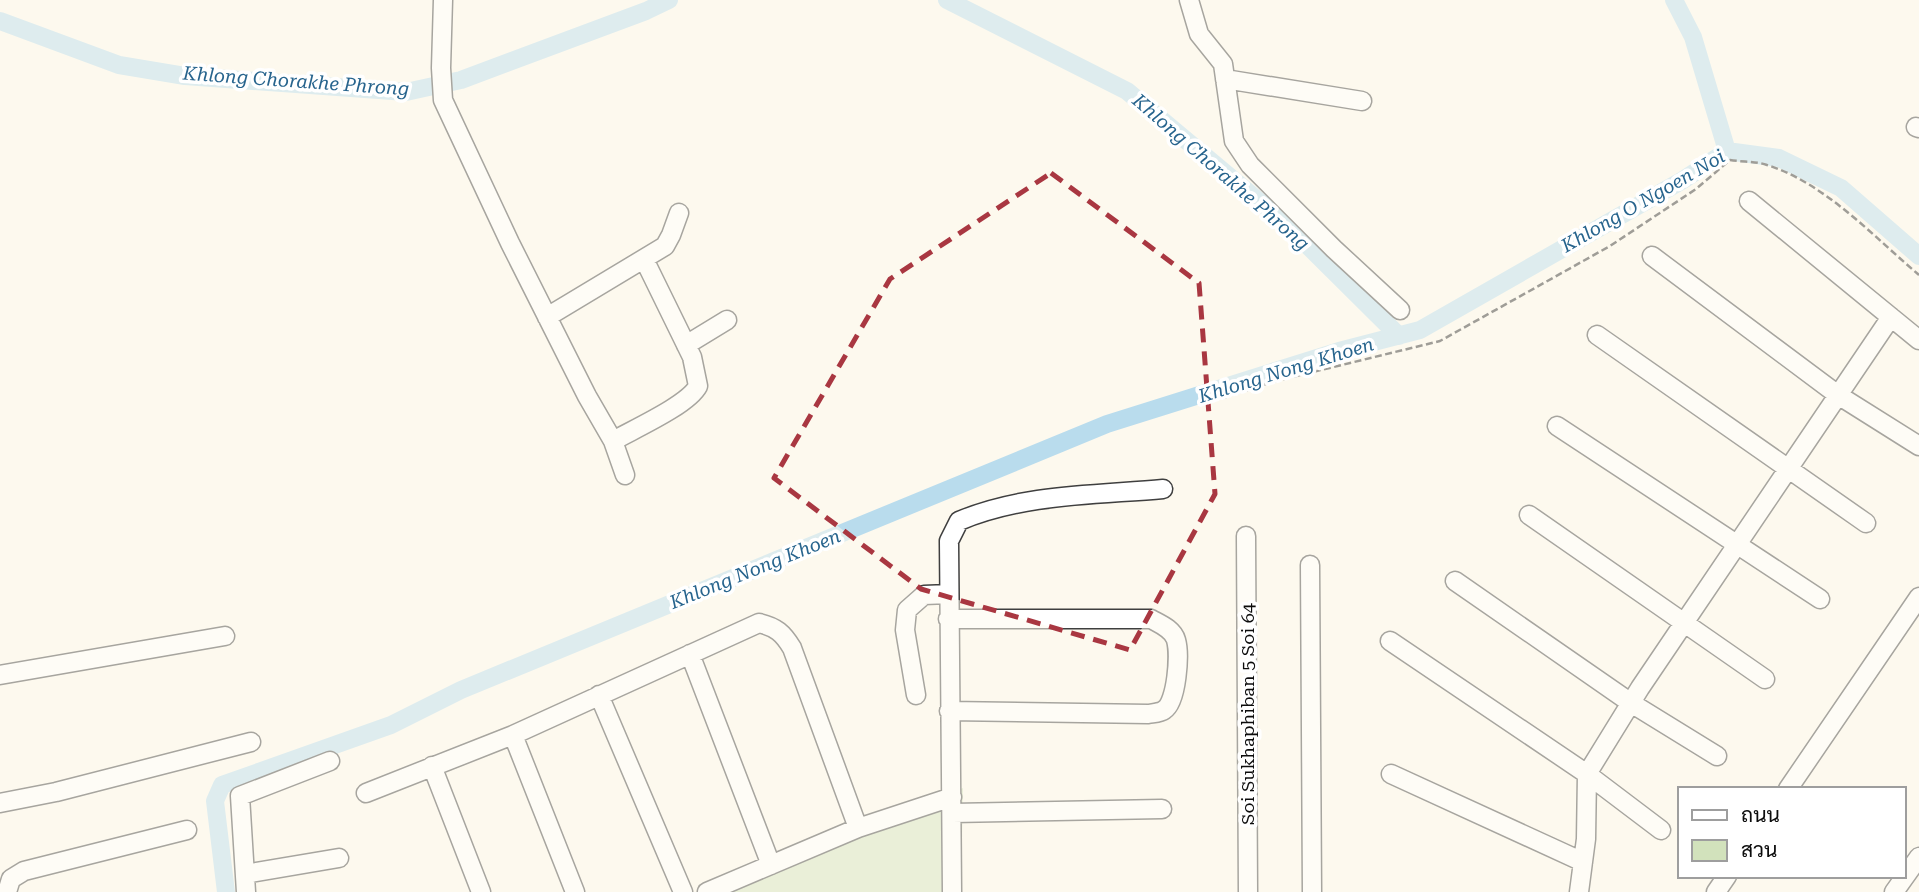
<svg xmlns="http://www.w3.org/2000/svg" width="1919" height="892" font-family="'Roboto Serif',Sarabun,serif">
  <style>
    .green { fill: #d2e2bc }
    .lines { fill: none; stroke-linecap: round; stroke-linejoin: round }
    .canal { stroke: #b9dced; stroke-width: 18 }
    .minor-casing { stroke: #3f3f3f; stroke-width: 21 }
    .path { stroke: #2e2e2e; stroke-width: 2.5; stroke-dasharray: 7 3.5; stroke-linecap: butt }
    .minor { stroke: #fff; stroke-width: 18 }
    .marked { fill: none; stroke: #a93741; stroke-width: 5; stroke-dasharray: 14 9; stroke-linejoin: round }
    .labels { text-anchor: middle; dominant-baseline: central; stroke-width: 7; stroke-linejoin: round; paint-order: stroke }
    .street-label { font-size: 18px; fill: #0c0c0c; stroke: #fff }
    .water-label { font-size: 19px; font-style: italic; fill: #27648d; stroke: #fff }
  </style>
  <rect width="100%" height="100%" fill="#fdf9ee"/>
  <!-- green -->
  <path class="green" d="M963,788L961,892H721Z"/>
  <g class="lines">
    <!-- canal -->
    <path class="canal" d="M947,0L1127,91L1285,223L1399,336
      M1674,0L1693,37L1727,151
      M0,21L119,65L185,76L406,92L461,80L646,11L669,0
      M226,892L215,801L222,785L391,725L461,690L1107,424L1339,351L1420,330L1683,180L1727,151L1779,158L1841,188L1919,256"/>
    <!-- minor casing -->
    <g class="minor-casing">
      <path id="minor" d="M443,0L441,68L443,100L510,243L587,396L613,441L625,475
        M1189,0L1199,34L1223,64L1234,141L1250,165L1334,249L1400,310
        M1225,79L1362,101
        M1916,127L1919,128
        M1749,201L1919,340
        M1652,256L1838,395L1919,446
        M547,317L665,246L671,235L679,213
        M1597,335L1866,523
        M686,345L727,320
        M1557,426L1820,599
        M613,441C634,429 688,405 698,386L692,357L644,259
        M1529,515L1765,679
        M1246,536L1248,892
        M1310,565L1312,892
        M1455,581L1631,703L1717,756
        M948,619H1151C1160,624 1173,629 1176,640C1180,654 1177,702 1164,710C1160,713 1153,713 1148,714L949,711
        M1390,641L1587,774L1661,830
        M690,654L771,865
        M0,675L225,636
        M599,695L683,892
        M916,695L905,630L907,610L924,595L949,594
        M513,735L575,892
        M432,766L481,892
        M1391,774L1583,862
        M1788,789L1919,597
        M366,793L513,735L759,623C776,627 783,633 792,648L858,828
        M0,803L56,792L251,742
        M953,813L1162,809
        M245,874L339,858
        M7,892L11,879L24,871L187,830
        M246,892L240,796L330,761
        M707,892L858,828L952,797
        M952,892L949,541L959,521C1022,494 1096,495 1163,489
        M1579,892L1586,839L1587,774L1640,688L1891,317
        M1716,892L1727,876
        M1894,892L1919,857"/>
    </g>
    <!-- path -->
    <path class="path" d="M1223,398L1272,382L1440,341L1610,246L1696,189L1730,160C1742,162 1756,161 1767,165C1825,183 1874,237 1919,275"/>
    <!-- minor -->
    <use href="#minor" class="minor"/>
  </g>
  <!-- marked area -->
  <path d="M0 0H1919V892H0ZM1051,173L1199,283L1215,494L1130,650L921,589L774,478L890,279Z" fill="#fdf9ee" fill-opacity=".55" fill-rule="evenodd"/>
  <path class="marked" d="M1051,173L1199,283L1215,494L1130,650L921,589L774,478L890,279Z"/>
  <g class="labels">
    <!-- street labels -->
    <g class="street-label">
      <text transform="translate(1247 714) rotate(-90)">Soi Sukhaphiban 5 Soi 64</text>
    </g>
    <!-- water labels -->
    <g class="water-label">
      <text transform="translate(296 81) rotate(4)">Khlong Chorakhe Phrong</text>
      <text transform="translate(1221 172) rotate(41)">Khlong Chorakhe Phrong</text>
      <text transform="translate(1643 201) rotate(-30)">Khlong O Ngoen Noi</text>
      <text transform="translate(1286 370) rotate(-17)">Khlong Nong Khoen</text>
      <text transform="translate(755 569) rotate(-22)">Khlong Nong Khoen</text>
    </g>
  </g>
  <!-- legend -->
  <rect x="1678" y="787" width="228" height="91" fill="#ffffff" stroke="#9e9e9e" stroke-width="2"/>
  <rect x="1692" y="810" width="35" height="10" fill="#ffffff" stroke="#9e9e9e" stroke-width="2"/>
  <text x="1741" y="822" font-size="21" fill="#0c0c0c">ถนน</text>
  <rect x="1692" y="840" width="35" height="21" fill="#d2e2bc" stroke="#9e9e9e" stroke-width="2"/>
  <text x="1741" y="857" font-size="21" fill="#0c0c0c">สวน</text>
</svg>
